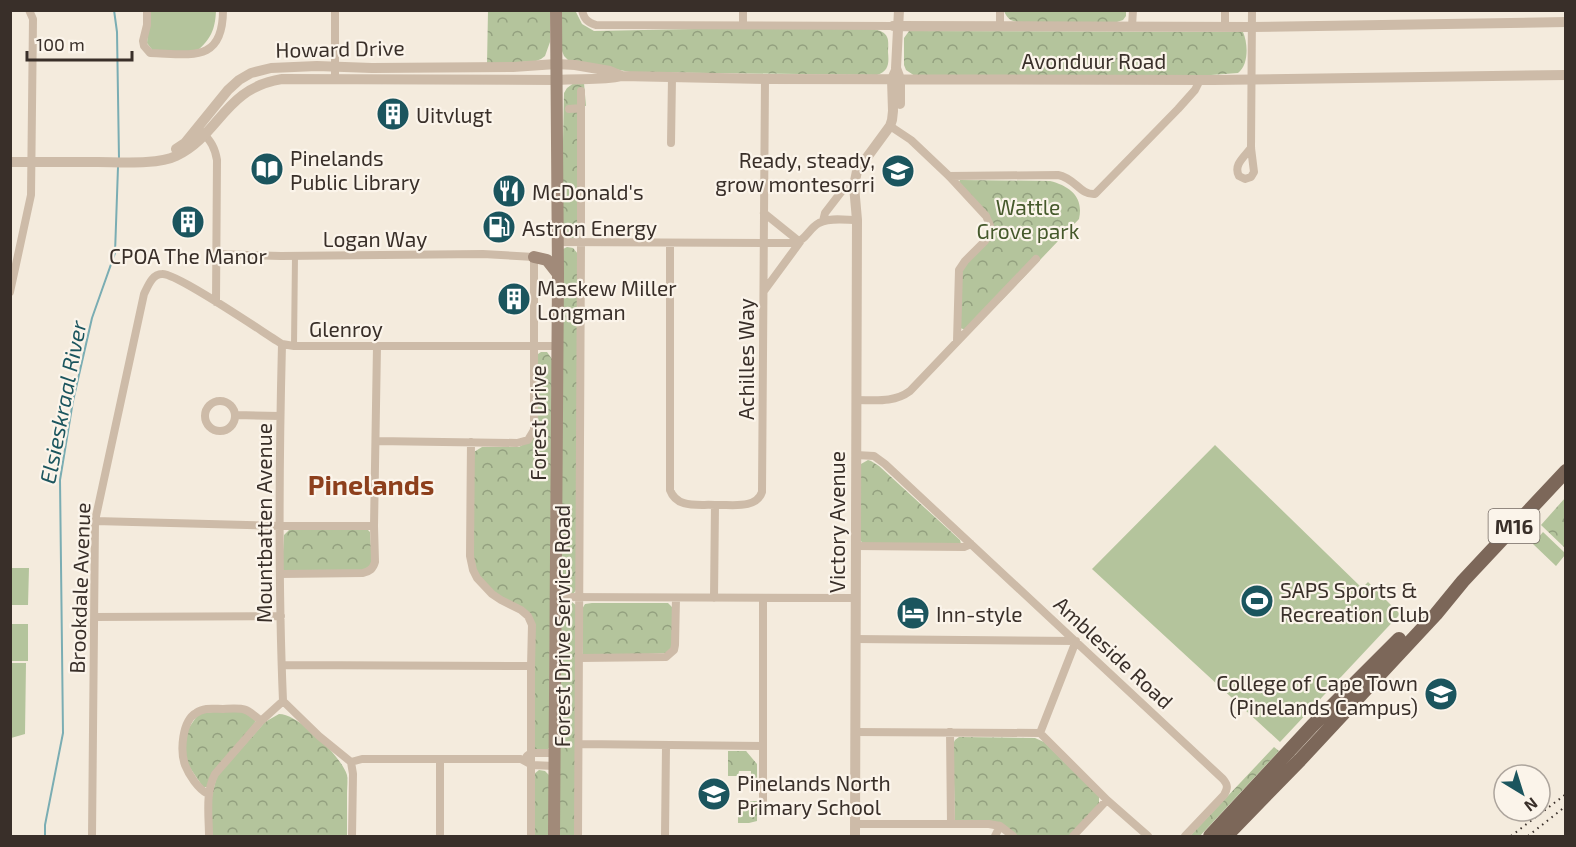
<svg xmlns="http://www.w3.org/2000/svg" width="1576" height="847" font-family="'Exo 2',sans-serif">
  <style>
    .grass { fill: #b4c49c }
    .park { fill: url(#park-crowns) }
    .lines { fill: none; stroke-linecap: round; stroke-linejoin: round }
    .stream { stroke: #7aadb3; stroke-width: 2 }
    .pedestrian { stroke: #cdbba8; stroke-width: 6 }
    .minor { stroke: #cdbba8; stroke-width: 8 }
    .tertiary { stroke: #cdbba8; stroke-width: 10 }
    .secondary { stroke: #a18a79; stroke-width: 12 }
    .primary { stroke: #7c6759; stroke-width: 14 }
    .rail { stroke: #392f29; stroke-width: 2; stroke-dasharray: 1.5 4.5; stroke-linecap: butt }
    .labels { text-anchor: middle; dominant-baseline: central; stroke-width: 4.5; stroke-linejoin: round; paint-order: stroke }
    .shield { fill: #fbf4ea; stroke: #736a63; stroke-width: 1.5 }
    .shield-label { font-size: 20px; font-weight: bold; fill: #392f29 }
    .street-label { font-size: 21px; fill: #392f29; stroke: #fbf4ea }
    .poi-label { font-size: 21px; fill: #392f29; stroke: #fbf4ea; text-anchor: start }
    .park-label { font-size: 21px; fill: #45592b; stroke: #fbf4ea }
    .water-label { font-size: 22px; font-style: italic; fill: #1b555e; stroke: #fbf4ea }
    .district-label { font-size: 27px; font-weight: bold; fill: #8d3f1c; stroke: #fbf4ea }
  </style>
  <defs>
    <pattern id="park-crowns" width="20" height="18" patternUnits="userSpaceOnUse" patternTransform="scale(1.5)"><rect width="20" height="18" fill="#b4c49c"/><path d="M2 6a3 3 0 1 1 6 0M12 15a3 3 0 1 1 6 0" fill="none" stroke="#93a07f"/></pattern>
  </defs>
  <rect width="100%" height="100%" fill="#f4ebdd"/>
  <!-- grass -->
  <path class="grass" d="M150,11H216C215,30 211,39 196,52L153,51L147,43Z
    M1215,445L1362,588L1368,582L1400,614L1280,742L1092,569Z
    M1543,532L1565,553V555L1556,566L1533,544Z
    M11,568H29L28,605H11Z
    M11,624H28V661H11Z
    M10,663H26L25,734L11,738Z"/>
  <!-- park -->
  <path class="park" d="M575,10L582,24L594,31L744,28L875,29C880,31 885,32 887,37C889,41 888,47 888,52C889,63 889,71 877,75L630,72L568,60L564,56L562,51V11Z
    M1126,10V16L1123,20L1117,22H1018C1010,21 1007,18 1004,11Z
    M488,11H550V42L545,56L541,59L536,61L487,64Z
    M909,31L1243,32C1248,43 1249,65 1238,73L1184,77L915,76L906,70L904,65V38Z
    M574,83H584L586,106L578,105L577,238H564L561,234L564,93L567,88Z
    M960,180L1050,181C1070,186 1084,197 1079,219L1002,300L966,329H963L960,328L961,272L993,229L959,182Z
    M567,247L573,248L578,254L576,590L574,593L564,595L561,592L563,249Z
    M541,352H547L552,359L549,748L547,751L539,753L534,748L532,621L486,588L473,563L474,452L482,447H519L532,439L538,354Z
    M868,460L871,461L879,466L960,540L961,544H863L859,538L861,464Z
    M1565,498V548L1541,525Z
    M290,529H367L370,532L372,564L363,571H284L282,568L284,535Z
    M566,602H572L577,606L575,836H558L560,607Z
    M592,603H668L673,608L672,651L669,653L583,657L582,609L585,604Z
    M243,710L256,721L207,787H203L186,762V732L199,713Z
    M279,714C299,714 341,756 347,775C348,781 347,788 347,794C347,808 347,822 347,836H212L211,798L217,776L265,722Z
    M959,737L1035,738L1044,742L1099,796V804L1070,836H1014L1005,828L955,821L953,744L955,740Z
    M1274,747L1279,751L1200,836H1190Z
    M728,751H746L757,764V787H751V771H739L738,776H728Z
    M539,770L545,771L550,776V836H533L534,774Z
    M738,801H757V821L749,823H738Z"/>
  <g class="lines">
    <!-- stream -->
    <path class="stream" d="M114,10L117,32L119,159
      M45,836V825L63,733L60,480L73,401L92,318L115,253L118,167"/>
    <!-- pedestrian -->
    <path class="pedestrian" d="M294,346L295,256"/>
    <!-- minor -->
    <path class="minor" d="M147,10V25L143,41L144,46L150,53C190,54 223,64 223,10
      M335,10V79
      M582,10C584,19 587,22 596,25L893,26
      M743,25V10
      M1000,26V10
      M1132,26L1133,10
      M1225,26V10
      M569,109L581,108
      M890,126L911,140L949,176L986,216L990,225V233L985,241L965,261L959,270L957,341
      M202,132C211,141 215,148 217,160L216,302
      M671,143L672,77
      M1251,148C1244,157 1233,165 1239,176L1245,179L1251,177L1254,172L1251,148L1252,10
      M949,176L1058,175C1075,178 1080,195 1095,194L1178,109L1195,90L1200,80
      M764,213L800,242L764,291
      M823,221L825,213L845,187
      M558,242L793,243C806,241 808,229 819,223C829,217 846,220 857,220
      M670,243V490C677,509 698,504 715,505
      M216,254L281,256L483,254L534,257V430L528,440L517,443L376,441
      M10,292L31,195L33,19L29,10
      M282,344C279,463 278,582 283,701
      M856,400C875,400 894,403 910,391L1036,259
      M205 416a15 15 0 1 1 30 0a15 15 0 1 1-30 0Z
      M236,415L280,416
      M471,442L470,556L473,570L477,578L492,594L501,600L521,610L528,616L532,625L531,666V836
      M856,455L874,456L885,464L1223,779C1228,785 1228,788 1224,795L1185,836
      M95,521L280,526H374
      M856,546L964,547L971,544
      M281,574L363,573C370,571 373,569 375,562L374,526L377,346
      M556,597L855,598
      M714,598L715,505C730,504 756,510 762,492L765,79
      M763,598V800
      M94,617L281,616
      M855,639L1076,641L1040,733
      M580,658L666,657L674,650L675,645L676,598
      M282,665L531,666
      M283,701L319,736L351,762
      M855,732L1040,733L1107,800L1148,836
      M950,732L951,824
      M579,744L762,746
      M527,756L531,753H554
      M351,762L362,759H521L532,765L554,766
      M351,762L353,774L352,836
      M208,794C198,789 189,775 185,765C180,751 182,721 196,713C204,707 214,709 223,709C244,708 245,707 261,721
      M855,824H989L1000,826L1013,836
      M92,836L95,521L144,294C148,286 152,274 162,274C177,273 264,333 282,344L294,346H557
      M209,836C209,816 205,793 215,774L261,721L283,701
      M440,836V760
      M578,836L581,243V91
      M665,836L666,746
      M995,836L1000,826
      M1073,836L1107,800"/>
    <!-- tertiary -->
    <path class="tertiary" d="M899,10L896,68L900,79V104
      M893,26L1252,27L1566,22
      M176,149L185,143L228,90L239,80L251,73L271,68L317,66L372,68L513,67L556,64L575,65L610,71L622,76
      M10,162C40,162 69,162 98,162C119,162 158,165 176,156C220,135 224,88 282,79L557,80C578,78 601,81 622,76L765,79L1213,80L1566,75
      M855,836L857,220L854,186L857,171L890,126L892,120L893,111L892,79L896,70"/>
    <!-- secondary -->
    <path class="secondary" d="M534,257L547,260L558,274
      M554,836L558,274L556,10"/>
    <!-- primary -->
    <path class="primary" d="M1210,836L1312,726L1399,639
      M1226,836L1300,760L1436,614L1463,581L1566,471"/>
    <!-- rail -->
    <path class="rail" d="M1511,836L1566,794
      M1528,836L1566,806"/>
  </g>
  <!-- icons -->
  <defs>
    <g id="building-disc" transform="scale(1.725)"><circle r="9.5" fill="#1b555e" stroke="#fbf4ea"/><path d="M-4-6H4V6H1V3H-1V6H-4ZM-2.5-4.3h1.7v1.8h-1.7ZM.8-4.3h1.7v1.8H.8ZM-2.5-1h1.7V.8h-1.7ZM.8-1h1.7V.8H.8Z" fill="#fff"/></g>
    <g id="library-disc" transform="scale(1.725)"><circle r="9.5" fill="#1b555e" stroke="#fbf4ea"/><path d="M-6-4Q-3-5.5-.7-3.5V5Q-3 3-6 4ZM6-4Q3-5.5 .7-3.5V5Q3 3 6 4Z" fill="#fff"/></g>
    <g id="school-disc" transform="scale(1.725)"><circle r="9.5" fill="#1b555e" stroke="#fbf4ea"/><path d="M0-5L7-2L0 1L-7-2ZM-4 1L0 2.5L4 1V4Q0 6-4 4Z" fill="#fff"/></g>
    <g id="restaurant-disc" transform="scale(1.725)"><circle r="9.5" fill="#1b555e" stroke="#fbf4ea"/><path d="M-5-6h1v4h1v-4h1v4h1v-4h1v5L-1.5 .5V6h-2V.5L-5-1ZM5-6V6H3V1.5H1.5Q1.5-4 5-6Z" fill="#fff"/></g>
    <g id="fuel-disc" transform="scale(1.725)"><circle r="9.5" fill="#1b555e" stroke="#fbf4ea"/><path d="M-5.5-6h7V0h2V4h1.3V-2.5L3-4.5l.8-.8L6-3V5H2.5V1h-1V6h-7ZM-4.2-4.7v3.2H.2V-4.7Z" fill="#fff"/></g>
    <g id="stadium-disc" transform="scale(1.725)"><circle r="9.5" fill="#1b555e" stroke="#fbf4ea"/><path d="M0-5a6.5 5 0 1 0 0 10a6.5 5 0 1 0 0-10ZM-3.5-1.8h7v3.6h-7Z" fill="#fff"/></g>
    <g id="hotel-disc" transform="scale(1.725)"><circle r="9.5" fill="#1b555e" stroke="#fbf4ea"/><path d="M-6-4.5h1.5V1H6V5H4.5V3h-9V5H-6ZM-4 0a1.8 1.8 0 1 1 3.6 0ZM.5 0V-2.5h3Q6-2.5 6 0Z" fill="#fff"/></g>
    <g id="university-disc" transform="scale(1.725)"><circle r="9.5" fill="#1b555e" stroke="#fbf4ea"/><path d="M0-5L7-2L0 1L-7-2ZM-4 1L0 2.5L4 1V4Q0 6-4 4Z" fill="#fff"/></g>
  </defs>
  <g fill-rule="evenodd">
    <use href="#building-disc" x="393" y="114"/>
    <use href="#library-disc" x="267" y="169"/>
    <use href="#school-disc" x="898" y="171"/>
    <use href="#restaurant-disc" x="509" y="191"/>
    <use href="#building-disc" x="188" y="222"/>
    <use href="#fuel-disc" x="499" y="227"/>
    <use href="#building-disc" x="514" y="299"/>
    <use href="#stadium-disc" x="1257" y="601"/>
    <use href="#hotel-disc" x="913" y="613"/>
    <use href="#university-disc" x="1441" y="694"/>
    <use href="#school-disc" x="714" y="794"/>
  </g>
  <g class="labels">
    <!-- shield labels -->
    <rect class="shield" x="1488.5" y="509" width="51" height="34" rx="4.5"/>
    <g class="shield-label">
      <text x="1514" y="526">M16</text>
    </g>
    <!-- street labels -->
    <g class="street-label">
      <text transform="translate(340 48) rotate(-1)">Howard Drive</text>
      <text x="1094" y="60">Avonduur Road</text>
      <text x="375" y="238">Logan Way</text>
      <text x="346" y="328">Glenroy</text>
      <text transform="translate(745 359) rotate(-90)">Achilles Way</text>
      <text transform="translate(537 423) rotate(-90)">Forest Drive</text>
      <text transform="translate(836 522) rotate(-90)">Victory Avenue</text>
      <text transform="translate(263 523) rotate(-90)">Mountbatten Avenue</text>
      <text transform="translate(79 588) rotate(-88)">Brookdale Avenue</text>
      <text transform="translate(561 626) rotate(-90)">Forest Drive Service Road</text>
      <text transform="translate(1114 652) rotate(43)">Ambleside Road</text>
    </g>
    <!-- poi labels -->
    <g class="poi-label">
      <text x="416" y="114">Uitvlugt</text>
      <text x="290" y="157">Pinelands<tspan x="290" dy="24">Public Library</tspan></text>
      <text x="875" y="159" text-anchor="end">Ready, steady,<tspan x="875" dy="24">grow montesorri</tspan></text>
      <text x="532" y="191">McDonald's</text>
      <text x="522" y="227">Astron Energy</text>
      <text x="188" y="255" text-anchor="middle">CPOA The Manor</text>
      <text x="537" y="287">Maskew Miller<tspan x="537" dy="24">Longman</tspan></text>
      <text x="1280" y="589">SAPS Sports &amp;<tspan x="1280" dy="24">Recreation Club</tspan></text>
      <text x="936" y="613">Inn-style</text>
      <text x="1418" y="682" text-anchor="end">College of Cape Town<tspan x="1418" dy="24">(Pinelands Campus)</tspan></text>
      <text x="737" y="782">Pinelands North<tspan x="737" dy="24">Primary School</tspan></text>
    </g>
    <!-- park labels -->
    <g class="park-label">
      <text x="1028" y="206">Wattle<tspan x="1028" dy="24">Grove park</tspan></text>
    </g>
    <!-- water labels -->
    <g class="water-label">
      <text transform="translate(62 402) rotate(-79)">Elsieskraal River</text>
    </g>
    <!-- district labels -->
    <g class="district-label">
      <text x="371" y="484">Pinelands</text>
    </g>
  </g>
  <!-- border -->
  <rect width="1576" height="847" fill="none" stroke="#392f29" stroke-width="24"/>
  <!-- north arrow -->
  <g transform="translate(1522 793) rotate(142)"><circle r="28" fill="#fbf4ea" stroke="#ada59d" stroke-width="1.5"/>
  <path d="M0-4.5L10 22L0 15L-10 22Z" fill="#1b555e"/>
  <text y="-9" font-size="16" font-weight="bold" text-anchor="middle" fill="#392f29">N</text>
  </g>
  <!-- scale -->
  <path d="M27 51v9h105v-9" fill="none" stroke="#392f29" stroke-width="3"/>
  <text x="36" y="51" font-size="18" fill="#392f29" stroke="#fbf4ea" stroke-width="4.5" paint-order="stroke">100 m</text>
</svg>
